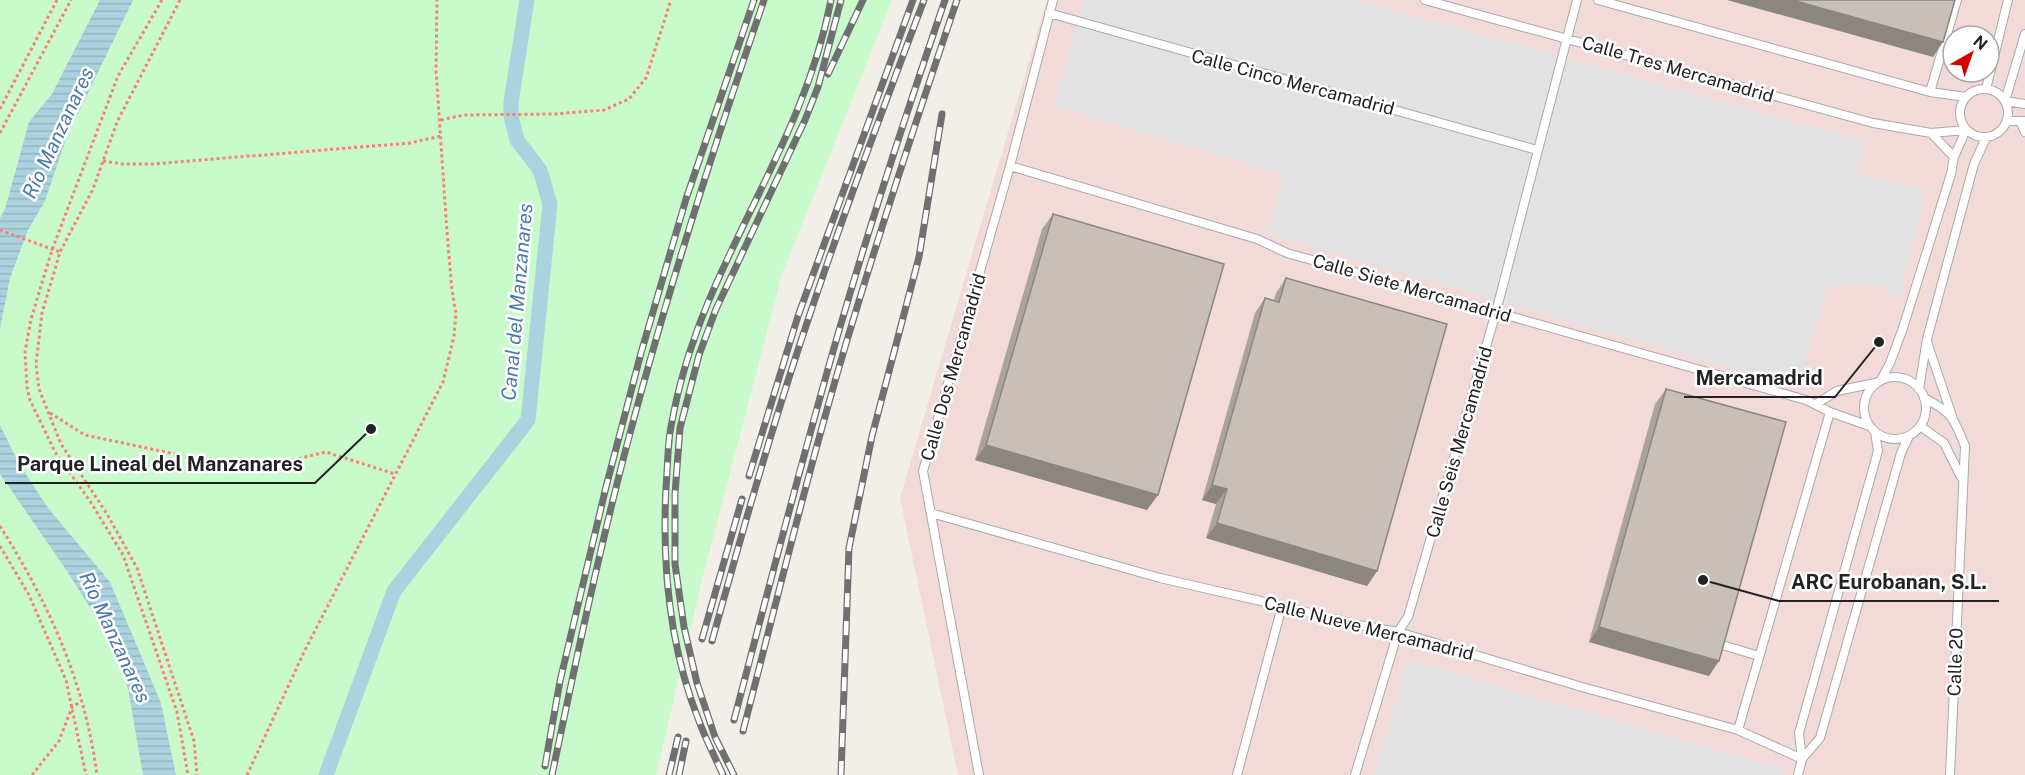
<svg xmlns="http://www.w3.org/2000/svg" width="2025" height="775" font-family="'Public Sans',sans-serif">
  <style>
    .commercial { fill: #f2dad9; fill-rule: evenodd }
    .park { fill: #c8facc }
    .parking { fill: #e2e2e2 }
    .water { fill: url(#water-rules) }
    .lines { fill: none; stroke-linecap: round; stroke-linejoin: round }
    .canal { stroke: #aad3df; stroke-width: 15 }
    .service-casing { stroke: #a9a9a9; stroke-width: 10 }
    .path { stroke: #fa8072; stroke-width: 3; stroke-dasharray: 3 3; stroke-linecap: butt }
    .service { stroke: #fff; stroke-width: 8 }
    .rail-casing { stroke: #707070; stroke-width: 7 }
    .rail { stroke: #fff; stroke-width: 4.5; stroke-dasharray: 14; stroke-linecap: butt }
    .wall { fill: #aba49e }
    .shaded-wall { fill: #8b8681 }
    .building { fill: #c7bfb8; stroke: #8b8681; stroke-width: 1.5 }
    .labels { text-anchor: middle; dominant-baseline: central; stroke-width: 5; stroke-linejoin: round; paint-order: stroke }
    .street-label { font-size: 18px; fill: #222; stroke: #fff }
    .water-label { font-size: 20px; font-style: italic; fill: #4a7aab; stroke: #fff }
    .leader { fill: none; stroke: #222; stroke-width: 2 }
    .callout-dot { fill: #222; stroke: #fff; stroke-width: 2 }
    .callout-label { font-size: 20px; text-anchor: middle; font-weight: bold; fill: #222; stroke: #fff; stroke-width: 5; stroke-linejoin: round; paint-order: stroke }
  </style>
  <defs>
    <pattern id="water-rules" width="6" height="5" patternUnits="userSpaceOnUse" patternTransform="scale(1.5)"><rect width="6" height="5" fill="#aad3df"/><path d="M0 2.5h6" fill="none" stroke="#92b5bf"/></pattern>
  </defs>
  <rect width="100%" height="100%" fill="#f2efe9"/>
  <!-- commercial -->
  <path class="commercial" d="M1047,0H2025V775H958L900,498ZM1953,36H1989V72H1953Z"/>
  <!-- park -->
  <path class="park" d="M0,0H892L782,274L701,584L656,775H0Z"/>
  <!-- parking -->
  <path class="parking" d="M1084,0H1356L1866,142L1857,173L1926,191L1899,298L1880,285L1828,286L1798,388L1267,234L1284,175L1054,106Z
    M1408,660L1786,770L1785,775H1374Z"/>
  <!-- water -->
  <path class="water" d="M100,0H133L67,136L45,201L28,230L10,278L0,329V218L5,209L29,122L52,94Z
    M0,425L18,462L48,508L110,582L161,703L176,775H143L128,688L104,630L67,571L0,474Z"/>
  <g class="lines">
    <!-- canal -->
    <path class="canal" d="M326,775L394,591L528,420L550,204L540,170L517,140L511,116V102L527,0"/>
    <!-- service casing -->
    <g class="service-casing">
      <path id="service" d="M1425,0L1873,123L1931,133L1966,130L1954,157L1951,174L1903,328L1890,363L1881,380
        M1598,0L1930,92L1966,97
        M1049,13L1537,150
        M2025,34L2005,101L2025,104
        M1960 113a24 24 0 1 1 48 0a24 24 0 1 1-48 0Z
        M1986,89L2008,0
        M1930,92L1957,0
        M2007,121H2025
        M2020,121L2025,132
        M1931,133L1954,157
        M1010,166L1257,239L1287,253L1806,400L1830,412L1869,426
        M1927,342L1952,416
        M1864 408a31 31 0 1 1 62 0a31 31 0 1 1-62 0Z
        M1919,389L1927,339L1974,164L1986,138
        M1924,398C1953,413 1953,417 1965,446L1950,775
        M1816,404L1837,391L1875,383
        M1920,426L1944,443L1961,477
        M931,513L1160,578L1282,606L1359,625L1398,632L1582,687L1738,730L1802,759
        M1719,644L1759,656
        M1738,730L1830,412
        M1802,759L1820,738L1901,453L1909,436
        M979,775L923,471L1010,166L1053,0
        M1237,775L1282,606
        M1355,775L1398,632L1408,617L1496,312L1577,0
        M1798,775L1802,759L1799,733L1878,451L1875,432"/>
    </g>
    <!-- path -->
    <path class="path" d="M162,0L118,76L52,250L31,319L25,352L27,387L30,400L55,452L90,501L123,555L177,712L188,775
      M180,0L117,122L93,189L60,252L42,313L36,364L39,389L61,444L107,514L137,568L194,741L197,775
      M0,109L57,0
      M441,120L464,115L555,114L604,110L629,99L646,78L671,0
      M0,133L71,0
      M103,161L122,164H153L410,143L441,136
      M0,230L60,252
      M50,413L85,435L189,457L276,464L326,452L395,474
      M0,526C49,604 85,683 97,775
      M0,546L29,595L66,680L86,775
      M32,775L59,741L72,707L82,701
      M247,775L305,650L443,382L454,336L456,313L452,291L447,232L436,70L437,0"/>
    <!-- service -->
    <use href="#service" class="service"/>
    <!-- rail casing -->
    <g class="rail-casing">
      <path id="rail" d="M828,74L863,0
        M749,476L798,316L913,0
        M702,639L742,499
        M712,641C742,533 772,426 808,320C844,212 884,106 924,0
        M734,720C768,591 801,462 838,334C871,221 907,111 945,0
        M743,731C777,600 809,467 848,337C882,224 919,112 957,0
        M545,766L560,681L606,487L641,353L686,199L754,0
        M552,775C574,670 596,565 623,460C663,305 712,152 764,0
        M669,775L678,737
        M679,775L686,741
        M723,775C715,757 706,740 699,721C668,643 661,555 667,472C668,457 668,441 671,427C678,386 691,344 707,305C750,201 809,114 831,0
        M734,775L715,737L697,683L684,627L675,564V494L680,428L699,355L716,309L805,120L818,87L841,0
        M841,775L849,548L872,436L919,257L942,114"/>
    </g>
    <!-- rail -->
    <use href="#rail" class="rail"/>
  </g>
  <!-- wall -->
  <path class="wall" d="M1053,214L1147,510L975,460L1042,229Z
    M1286,278L1377,571L1367,586L1206,538L1216,504L1202,500L1255,313L1265,298L1274,300L1276,293Z
    M1666,389L1709,676L1589,642L1655,404Z"/>
  <!-- shaded-wall -->
  <path class="shaded-wall" d="M1727,0H1792L1943,42L1933,57Z
    M986,445L1158,495L1147,510L975,460Z
    M1212,485L1227,489L1216,504L1202,500Z
    M1217,523L1377,571L1367,586L1206,538Z
    M1599,627L1719,661L1709,676L1589,642Z"/>
  <!-- building -->
  <path class="building" d="M1792,0H1955L1943,42Z
    M1053,214L1224,264L1158,495L986,445Z
    M1286,278L1447,324L1377,571L1217,523L1227,489L1212,485L1265,298L1279,302Z
    M1666,389L1786,422L1719,661L1599,627Z"/>
  <g class="labels">
    <!-- street labels -->
    <g class="street-label">
      <text transform="translate(1678 69) rotate(16)">Calle Tres Mercamadrid</text>
      <text transform="translate(1293 82) rotate(15)">Calle Cinco Mercamadrid</text>
      <text transform="translate(1412 288) rotate(16)">Calle Siete Mercamadrid</text>
      <text transform="translate(953 367) rotate(-74)">Calle Dos Mercamadrid</text>
      <text transform="translate(1459 442) rotate(-74)">Calle Seis Mercamadrid</text>
      <text transform="translate(1369 628) rotate(14)">Calle Nueve Mercamadrid</text>
      <text transform="translate(1955 662) rotate(-88)">Calle 20</text>
    </g>
    <!-- water labels -->
    <g class="water-label">
      <text transform="translate(58 133) rotate(-65)">Río Manzanares</text>
      <text transform="translate(517 302) rotate(-85)">Canal del Manzanares</text>
      <text transform="translate(115 637) rotate(65)">Río Manzanares</text>
    </g>
  </g>
  <!-- callouts -->
  <path class="leader" d="M1879 342L1835 397H1684M371 429L315 483H5M1703 580L1779 601H1999"/>
  <g class="callout-dot">
    <circle cx="1879" cy="342" r="6"/>
    <circle cx="371" cy="429" r="6"/>
    <circle cx="1703" cy="580" r="6"/>
  </g>
  <g class="callout-label">
    <text x="1759" y="385">Mercamadrid</text>
    <text x="160" y="471">Parque Lineal del Manzanares</text>
    <text x="1889" y="589">ARC Eurobanan, S.L.</text>
  </g>
  <!-- north arrow -->
  <g transform="translate(1971 54) rotate(40)"><circle r="28" fill="#ffffff" stroke="#a7a7a7" stroke-width="1.5"/>
  <path d="M0-4.5L10 22L0 15L-10 22Z" fill="#d40000"/>
  <text y="-9" font-size="16" font-weight="bold" text-anchor="middle" fill="#222222">N</text>
  </g>
</svg>
